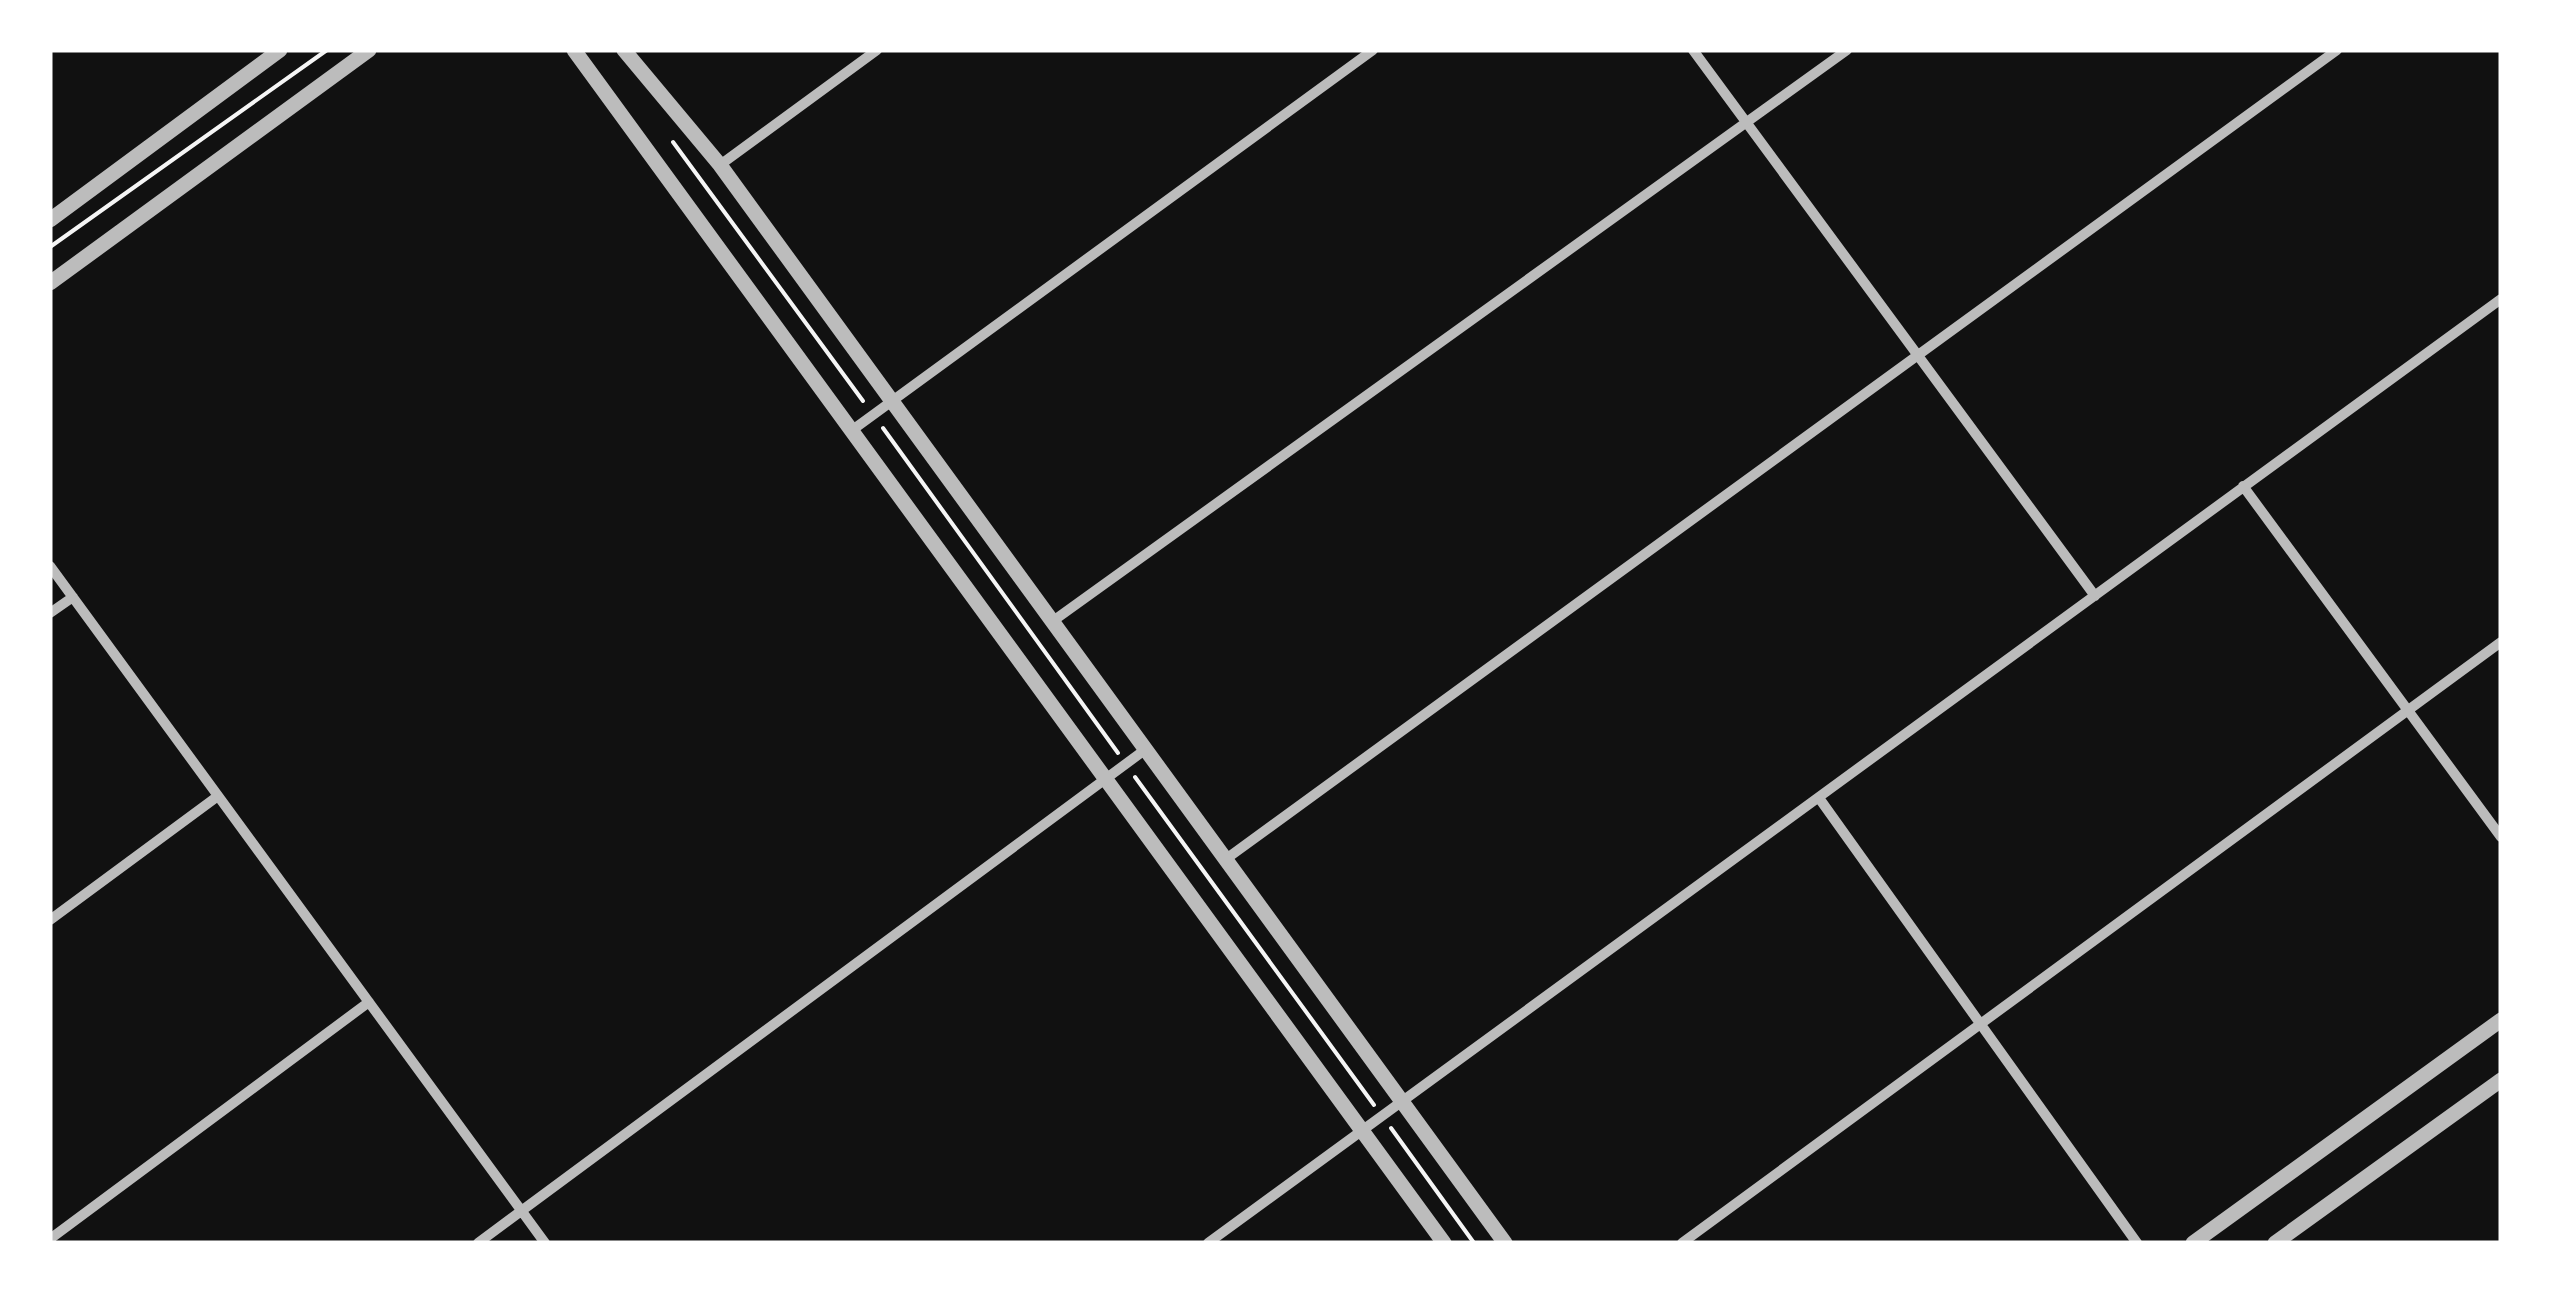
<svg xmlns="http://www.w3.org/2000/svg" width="2551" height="1293" font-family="'DejaVu Sans',sans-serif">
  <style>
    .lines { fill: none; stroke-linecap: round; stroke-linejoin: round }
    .path { stroke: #f5f5f5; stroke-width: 4 }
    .minor { stroke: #bcbcbc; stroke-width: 10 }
    .tertiary { stroke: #bcbcbc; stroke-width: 15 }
  </style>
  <rect width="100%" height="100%" fill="#111"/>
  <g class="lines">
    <!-- path -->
    <path class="path" d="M673,142L863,401
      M50,247L327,50
      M883,428L1118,753
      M1135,777L1374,1105
      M1391,1128L1474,1243"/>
    <!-- minor -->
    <path class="minor" d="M1693,50L2095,596
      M720,165L877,50
      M851,431L1373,50
      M2243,486L2501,837
      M50,566L545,1243
      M50,613L73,597
      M1053,621L1847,50
      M1819,798L2137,1243
      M1226,859L2337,50
      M50,920L218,796
      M50,1239L369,1002
      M478,1243L1146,749
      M1208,1243L2501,299
      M1682,1243L2501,642"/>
    <!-- tertiary -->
    <path class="tertiary" d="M574,50L1444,1243
      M624,50L720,165L1505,1243
      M50,220L280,50
      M50,283L369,50
      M2193,1243L2501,1020
      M2275,1243L2501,1080"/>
  </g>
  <!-- border -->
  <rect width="2551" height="1293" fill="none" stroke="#ffffff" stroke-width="105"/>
</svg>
